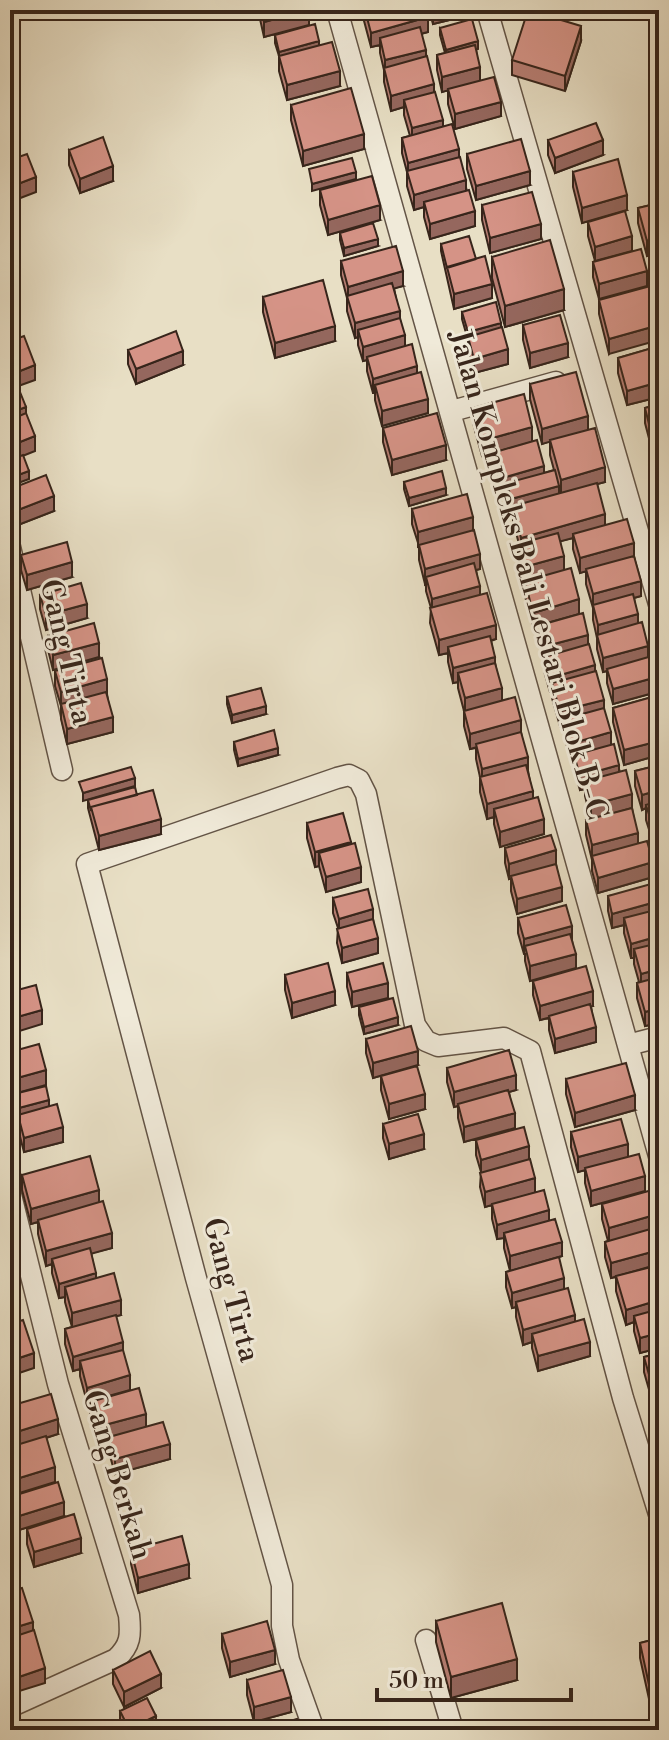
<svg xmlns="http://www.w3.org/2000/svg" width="669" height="1740" font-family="'Libre Bodoni',serif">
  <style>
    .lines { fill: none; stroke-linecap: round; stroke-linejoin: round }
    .street-casing { stroke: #635446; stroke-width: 23 }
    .street { stroke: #f0ead9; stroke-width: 20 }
    .wall { fill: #b77e73; stroke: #37251b; stroke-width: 2 }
    .shaded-wall { fill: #95675e; stroke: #37251b; stroke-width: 2 }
    .building { fill: #d59386; stroke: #37251b; stroke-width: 2 }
    .labels { text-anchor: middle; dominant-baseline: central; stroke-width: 6; stroke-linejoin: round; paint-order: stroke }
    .street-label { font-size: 30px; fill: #37251b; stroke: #f0ead9 }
  </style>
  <rect width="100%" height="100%" fill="#e8dfc5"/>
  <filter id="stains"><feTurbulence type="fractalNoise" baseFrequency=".0025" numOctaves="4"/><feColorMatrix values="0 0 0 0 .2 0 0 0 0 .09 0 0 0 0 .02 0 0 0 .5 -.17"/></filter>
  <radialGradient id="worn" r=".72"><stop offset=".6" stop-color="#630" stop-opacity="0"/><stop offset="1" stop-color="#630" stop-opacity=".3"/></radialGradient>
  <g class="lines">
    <!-- street casing -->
    <g class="street-casing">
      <path id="street" d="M337,10L659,1156
        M487,10L659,604
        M452,411L556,382
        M10,547L62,770
        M628,1045L659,1037
        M10,1191L58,1384L129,1615C131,1635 131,1645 116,1659L10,1707
        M426,1640L453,1730
        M314,1730L289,1660L282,1626V1585L196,1278L87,864L337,778L349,775L359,780L366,794L415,1025L426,1041L438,1046L504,1038L530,1051L623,1398L659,1514"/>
    </g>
    <!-- street -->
    <use href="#street" class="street"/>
  </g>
  <!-- wall -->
  <path class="wall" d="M258,10H309V25L264,37Z
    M363,10H426L428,32L421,34L426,57L443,127L459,157L475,226L430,239L424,217V207L414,210L407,186V172L402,153V138L410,136L404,115V107L391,111L384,82V70L380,53V45L371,47L363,17Z
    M429,10H462V17L433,24Z
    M440,28L478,49H476L480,81L501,116L455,129L448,104V90L442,92L437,70V55L445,53L440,35Z
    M275,35L340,86L287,100L279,71V56L275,43Z
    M581,41L565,91L512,75V60Z
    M291,105L364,149L303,166L291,120Z
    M548,140L603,155L555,173L548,155Z
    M69,150L113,181L80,193L69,165Z
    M467,154L530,185L476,200L467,169Z
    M573,172L627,210L582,223L573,187Z
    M320,190L380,220L328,235L320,205Z
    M659,203V253L647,256L638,223V208Z
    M482,205L541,239L490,253L482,220Z
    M588,222L632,251L647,286L599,299L593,277V262L595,261L588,236Z
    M340,233L378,246L344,256L340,240Z
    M441,244L476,259L492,298L454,309L441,251Z
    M492,257L564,310L505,327L492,278Z
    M341,261L403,286L394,288L405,346L417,373L428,413L382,426L375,400V393H373L367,371V360L363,361L358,345V337L355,338L347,311V298L341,275Z
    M654,285L609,354L599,314V300Z
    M263,297L335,341L275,358L263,312Z
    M462,312L501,327L508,364L474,373L468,351V340L462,319Z
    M523,325L568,357L530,368L523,340Z
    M659,346V397L627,405L618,373V358Z
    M128,350L183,365L136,384L128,364Z
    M530,384L588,430L605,482L597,484L605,525L634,556L641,596L634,598L638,623L657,692L613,704L607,683V671L603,672L597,649V638L593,620V608L586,584V571L580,573L573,549V538L560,541L564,570L588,644L611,745L632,808L638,844L653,877L598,893L592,871V860L586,835V820L591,819L585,796V789L580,790L574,770V758L570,759L564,734V725L560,726L552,698V692H550L544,671V657L549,655L544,639V624L533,627L525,596V582L518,559V544H519L513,521V514H511L507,498V492L499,494L492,468V453L497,451L482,456L473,423V408L532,441L544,473L554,470L550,455V441L542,444L530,399Z
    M659,404V499L658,480L653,461V446L658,444L651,446L645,423V408Z
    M383,428L446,460L392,475L383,442Z
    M404,482L446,495L409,506L404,489Z
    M10,489L54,511L18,525L10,504Z
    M412,509L473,530L480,569L476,570L480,595L496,639L491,641L502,700L521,732L533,798L544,834L500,847L494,824V817L487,819L480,792V777L476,759V748L470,749L464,726V711L458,688V682L453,683L448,662V653L439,655L430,623L431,608L426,591V583L425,584L419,560V546L412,524Z
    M21,555L72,577L27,590L21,570Z
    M40,595L87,618L46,630L40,609Z
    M48,636L99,657L53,670L48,650Z
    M55,671L107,694L113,732L67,744L61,719V706L55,686Z
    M659,695V755L624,765L613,722V708Z
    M227,697L266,714L232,723L227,704Z
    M234,742L278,755L238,766L234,750Z
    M659,765V860L657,851V841L653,842L646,820V808L642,810L635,786V771Z
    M137,795L161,834L99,850L88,808V800Z
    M307,823L351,844L361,882L326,892L319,866L315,867L307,838Z
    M505,848L556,864L562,901L517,914L511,891V878L509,879L505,863Z
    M659,887V1023L645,1026L637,998V983L639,982L634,964V958H631L624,933V925L612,928L608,911V896Z
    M333,898L373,919L378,953L342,963L337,943L338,928L333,913Z
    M518,918L572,940L576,968L593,1006H591L596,1042L555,1053L549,1030V1018L540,1020L533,995V981L573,969L530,981L525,961V954H524L518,933Z
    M347,973L388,998L352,1007L347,987Z
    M285,975L335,1005L292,1018L285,990Z
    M359,1007L398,1025L364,1034L359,1015Z
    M366,1039L418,1065L373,1078L366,1053Z
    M447,1068L516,1090L509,1092L515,1128L464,1142L458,1118V1106L454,1107L447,1082Z
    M381,1076L425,1109L389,1119L381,1090Z
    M566,1079L635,1110L575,1127L566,1094Z
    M10,1095L49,1106L63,1142L24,1152L18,1129V1116L15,1117L10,1103Z
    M383,1124L424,1149L389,1159L383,1138Z
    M571,1132L628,1157L645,1191L591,1206L585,1183V1170L578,1172L571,1147Z
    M476,1140L529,1159L535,1192L549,1220L562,1256L540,1263L564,1289L575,1322L590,1356L538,1371L532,1348V1342L523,1345L516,1317V1307L512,1308L506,1287V1272L510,1271L504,1248V1238L497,1239L492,1219V1205L485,1207L480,1187L481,1172L476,1155Z
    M22,1175L99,1202L112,1248L91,1253L96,1278L121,1315L116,1316L87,1402L80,1376V1369L73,1371L65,1344V1329L72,1327L65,1302V1297L59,1298L52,1273V1264L46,1266L38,1234V1222L31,1224L22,1190Z
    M602,1204L658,1229L655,1230L659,1265V1348L640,1353L634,1331V1322L626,1325L616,1291V1277L611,1278L605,1257V1242L608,1241L602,1219Z
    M659,1353V1412L656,1402V1391L650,1393L644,1372V1357Z
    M90,1402L146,1427L170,1459L115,1474L109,1452V1439L97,1442L90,1417Z
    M10,1406L58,1434L46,1438L55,1482L13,1495L10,1486Z
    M659,1421V1447L656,1437V1422Z
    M13,1496L64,1516L19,1530L13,1511Z
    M27,1529L81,1553L34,1567L27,1544Z
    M131,1550L189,1578L138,1593L131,1564Z
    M436,1621L517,1680L451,1698L436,1642Z
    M222,1634L275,1664L230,1677L222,1648Z
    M659,1638V1706L651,1708L640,1658V1643Z
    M113,1670L161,1688L124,1707L113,1684Z
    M247,1680L291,1712L254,1722L247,1695Z
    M120,1711L156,1723L142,1730H126L120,1719Z"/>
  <!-- shaded-wall -->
  <path class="shaded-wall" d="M309,10V25L264,37V22Z
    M433,10H462V17L433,24Z
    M428,17V32L381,44L380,38V45L371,47V33Z
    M581,26V41L565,91V76Z
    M319,41V49L279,59V52Z
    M478,41V49L446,57V50Z
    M426,50V64L385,75V60Z
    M480,67V82L442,92V77Z
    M340,71V86L287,100V85Z
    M434,84V99L404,100V107L391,111V96Z
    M501,102V116L455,129V114Z
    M443,120V135L412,143V128Z
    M364,134V149L303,166V151Z
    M603,140V155L555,173V158Z
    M459,149V164L408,178V163Z
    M113,166V181L80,193V179Z
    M530,171V185L476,200V186Z
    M356,172V179L312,191V184Z
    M36,177V192L10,202V187Z
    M466,180V195L424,202V207L414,210V195Z
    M627,195V210L582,223V208Z
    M380,205V220L328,235V220Z
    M475,211V226L430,239V224Z
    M541,224V239L490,253V238Z
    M632,236V251L595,261V247Z
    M659,238V253L647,256V241Z
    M378,239V246L344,256V248Z
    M403,271V286L348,302V287Z
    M647,271V286L599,299V284Z
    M492,284V298L454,309V294Z
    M564,289V310L505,327V306Z
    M400,311V326L358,330V337L355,338V323Z
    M501,323V330L468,337V340V332Z
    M659,325V340L609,354V339Z
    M335,326V341L275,358V343Z
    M13,328V343L10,344V329Z
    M405,335V350L367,357V360L363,361V347Z
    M568,343V357L530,368V353Z
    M508,349V364L474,373V359Z
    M183,351V365L136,384V369Z
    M35,365V380L10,389V375Z
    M417,366V381L375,385V393H373V379Z
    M659,382V397L627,405V391Z
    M428,399V413L382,426V411Z
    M26,407V414L10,420V413Z
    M588,416V431L542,444V429Z
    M532,427V442L482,456V441Z
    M659,429V444L651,446V432Z
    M35,436V451L10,461V446Z
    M446,445V460L392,475V460Z
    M544,466V481L507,483V492L499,494V479Z
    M605,467V482L561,494V480Z
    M29,471V479L10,486V478Z
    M559,486V501L513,506V514H511V499Z
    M446,488V495L409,506V498Z
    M54,496V511L18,525V510Z
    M605,514V529L573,534V538L521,552V538Z
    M473,517V531L418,547V532Z
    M634,543V558L580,573V558Z
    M480,554V569L428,583L426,577V583L425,584V569Z
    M564,556V571L524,582V567Z
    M72,562V577L27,590V575Z
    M641,581V596L593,609V594Z
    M480,586V601L432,614V599Z
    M579,599V614L533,627V613Z
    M87,604V618L46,630V615Z
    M638,614V629L598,637V625Z
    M496,625V639L449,652L448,647V653L439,655V640Z
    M588,635V649L550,660V645Z
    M99,643V657L53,670V655Z
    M648,646V660L603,672V658Z
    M495,657V671L458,673V682L453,683V668Z
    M595,665V680L552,683V692H550V678Z
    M657,677V692L613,704V689Z
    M107,679V694L61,707V692Z
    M502,688V703L465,713V698Z
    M604,700V714L564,719V725L560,726V711Z
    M266,706V714L232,723V715Z
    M113,717V732L67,744V729Z
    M521,720V735L470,749V734Z
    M611,732V747L570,759V744Z
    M659,741V755L624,765V750Z
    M278,748V755L238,766V759Z
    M528,757V771L482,784V769Z
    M619,765V779L585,781V789L580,790V776Z
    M135,778V786L83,801V793Z
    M659,790V805H646V808L642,810V795Z
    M533,791V806L494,809V817L487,819V804Z
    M632,794V808L591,820V805Z
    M161,819V834L99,850V836Z
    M544,819V834L500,847V832Z
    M659,826V840L657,836V841L653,842V827Z
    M638,833V847L592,857V845Z
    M351,842V857L319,853V866L315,867V852Z
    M556,850V865L509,879V864Z
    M653,862V877L598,893V878Z
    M361,867V882L326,892V877Z
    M562,887V901L517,914V899Z
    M659,901V915L624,918V925L612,928V914Z
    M373,909V924L339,934V919Z
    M572,926V940L525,946L524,954V939Z
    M659,936V951L634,949V958H631V944Z
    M378,938V953L342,963V948Z
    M576,954V968L530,981V966Z
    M659,969V984L641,989V974Z
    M388,983V998L352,1007V992Z
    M335,991V1005L292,1018V1003Z
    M593,991V1006L540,1020V1006Z
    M659,1008V1023L645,1026V1012Z
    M42,1010V1024L10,1034V1019Z
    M398,1017V1025L364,1034V1027Z
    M596,1027V1042L555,1053V1039Z
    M418,1051V1065L373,1078V1063Z
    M46,1070V1085L10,1095V1080Z
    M516,1075V1090L454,1107V1092Z
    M425,1094V1109L389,1119V1104Z
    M635,1095V1110L575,1127V1113Z
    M49,1100V1107L15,1117V1109Z
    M515,1113V1128L464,1142V1127Z
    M63,1127V1142L24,1152V1138Z
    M424,1134V1149L389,1159V1144Z
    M628,1144V1159L578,1172V1157Z
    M529,1146V1161L481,1175V1160Z
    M645,1176V1191L591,1206V1191Z
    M535,1178V1193L485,1207V1192Z
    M99,1190V1204L31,1224V1209Z
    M549,1210V1225L504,1233V1238L497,1239V1225Z
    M658,1214V1229L609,1243V1228Z
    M112,1233V1248L54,1264L52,1259V1264L46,1266V1251Z
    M562,1242V1256L510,1271V1256Z
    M659,1250V1264L611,1278V1263Z
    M96,1273V1288L65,1287V1297L59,1298V1284Z
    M564,1278V1293L516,1302V1307L512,1308V1293Z
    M121,1300V1315L72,1328V1313Z
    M659,1300V1315L634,1316V1322L626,1325V1310Z
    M575,1315V1330L532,1334V1342L523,1345V1330Z
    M659,1333V1348L640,1353V1338Z
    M123,1342V1357L80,1361V1369L73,1371V1357Z
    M590,1342V1356L538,1371V1356Z
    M34,1353V1368L10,1376V1361Z
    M130,1375V1390L87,1402V1388Z
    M659,1376V1391L656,1388V1391L650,1393V1378Z
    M146,1414V1428L97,1442V1427Z
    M58,1419V1434L10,1449V1434Z
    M170,1444V1459L115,1474V1459Z
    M55,1467V1482L13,1495V1480Z
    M64,1502V1516L19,1530V1516Z
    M81,1538V1553L34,1567V1552Z
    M189,1564V1578L138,1593V1578Z
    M33,1622V1637L10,1644V1629Z
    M275,1650V1664L230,1677V1662Z
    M517,1659V1680L451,1698V1677Z
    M45,1668V1683L10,1694V1680Z
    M161,1674V1688L124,1707V1692Z
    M659,1692V1706L651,1708V1694Z
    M291,1697V1712L254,1722V1707Z
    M156,1716V1723L142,1730H129Z"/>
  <!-- building -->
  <path class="building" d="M261,10H309L264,22Z
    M365,10H426L428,17L371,33Z
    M528,10L581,26L565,76L512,60Z
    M472,19L478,41L446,50L440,28Z
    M315,24L319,41L279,52L275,35Z
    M420,27L426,50L385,60L380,38Z
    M332,42L340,71L287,85L279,56Z
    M475,45L480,67L442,77L437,55Z
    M427,56L434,84L391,96L384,68Z
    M494,77L501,102L455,114L448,89Z
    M351,88L364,134L303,151L291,105Z
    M435,92L443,120L412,128L404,100Z
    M596,123L603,140L555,158L548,140Z
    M452,124L459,149L408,163L402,138Z
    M103,137L113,166L80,179L69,150Z
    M521,139L530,171L476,186L467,154Z
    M27,154L36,177L10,187V160Z
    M460,157L466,180L414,195L407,171Z
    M352,158L356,172L312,184L309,169Z
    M618,159L627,195L582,208L573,172Z
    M372,176L380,205L328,220L320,190Z
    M469,190L475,211L430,224L424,202Z
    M532,192L541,224L490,238L482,205Z
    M659,203V238L647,241L638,208Z
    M625,211L632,236L595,247L588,222Z
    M373,223L378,239L344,248L340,233Z
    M469,236L476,259L447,268L441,244Z
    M550,240L564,289L505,306L492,257Z
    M396,246L403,271L348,287L341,261Z
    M641,249L647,271L599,284L593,262Z
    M485,256L492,284L454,294L447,267Z
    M323,280L335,326L275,343L263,297Z
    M392,283L400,311L355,323L347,296Z
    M654,285L659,305V325L609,339L599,300Z
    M496,302L501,323L468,332L462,312Z
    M560,315L568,343L530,353L523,325Z
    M400,318L405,335L363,347L358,330Z
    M502,327L508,349L474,359L468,337Z
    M176,331L183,351L136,369L128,350Z
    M24,336L35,365L10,375V341Z
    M412,344L417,366L373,379L367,357Z
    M659,346V382L627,391L618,358Z
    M421,372L428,399L382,411L375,385Z
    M576,372L588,416L542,429L530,384Z
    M20,392L26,407L10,413V395Z
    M524,394L532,427L482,441L473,408Z
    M659,404V429L651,432L645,408Z
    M26,413L35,436L10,446V420Z
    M437,413L446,445L392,460L383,428Z
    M595,428L605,467L561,480L550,440Z
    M537,440L544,466L499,479L492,453Z
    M659,444V469L653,446Z
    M23,455L29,471L10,478V460Z
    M555,470L559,486L511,499L507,483Z
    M442,471L446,488L409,498L404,482Z
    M46,475L54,496L18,510L10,489Z
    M597,483L605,514L521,538L513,506Z
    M467,494L473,517L418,532L412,509Z
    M627,519L634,543L580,558L573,534Z
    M474,530L480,554L425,569L419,545Z
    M558,533L564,556L524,567L518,544Z
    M67,542L72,562L27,575L21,555Z
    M634,556L641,581L593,594L586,569Z
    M474,563L480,586L432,599L426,577Z
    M571,568L579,599L533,613L525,581Z
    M81,583L87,604L46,615L40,595Z
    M487,593L496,625L439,640L430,608Z
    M633,594L638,614L598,625L593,605Z
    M583,613L588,635L550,645L544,624Z
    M642,622L648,646L603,658L597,635Z
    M94,623L99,643L53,655L48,636Z
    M490,636L495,657L453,668L448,647Z
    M589,644L595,665L550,678L544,657Z
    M652,656L657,677L613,689L607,669Z
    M102,658L107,679L61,692L55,671Z
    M495,663L502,688L465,698L458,673Z
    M596,671L604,700L560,711L552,683Z
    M261,688L266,706L232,715L227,697Z
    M106,692L113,717L67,729L61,704Z
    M659,695V741L624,750L613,708Z
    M515,697L521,720L470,734L464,711Z
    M604,708L611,732L570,744L564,719Z
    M274,730L278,748L238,759L234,742Z
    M521,732L528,757L482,769L476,744Z
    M614,744L619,765L580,776L574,755Z
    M526,765L533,791L487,804L480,777Z
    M659,765V790L642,795L635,771Z
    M131,767L135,778L83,793L79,782Z
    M626,770L632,794L591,805L585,781Z
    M135,787L137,795L91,807V811L88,800Z
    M153,790L161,819L99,836L91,807Z
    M538,797L544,819L500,832L494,809Z
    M659,801V826L653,827L646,805Z
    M632,808L638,833L592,845L586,820Z
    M343,813L351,842L315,852L307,823Z
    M551,835L556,850L509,864L505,848Z
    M647,841L653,862L598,878L592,856Z
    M355,843L361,867L326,877L319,853Z
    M556,864L562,887L517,899L511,876Z
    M658,882L659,901L612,914L608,896Z
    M368,889L373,909L339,919L333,898Z
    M566,905L572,926L524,939L518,918Z
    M659,909V936L631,944L624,918Z
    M373,919L378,938L342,948L337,929Z
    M570,934L576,954L530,966L525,946Z
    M659,943V969L641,974L634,949Z
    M328,963L335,991L292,1003L285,975Z
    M383,963L388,983L352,992L347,973Z
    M586,966L593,991L540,1006L533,981Z
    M659,977V1008L645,1012L637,983Z
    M36,985L42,1010L10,1019V992Z
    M393,998L398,1017L364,1027L359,1007Z
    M590,1004L596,1027L555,1039L549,1016Z
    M411,1026L418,1051L373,1063L366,1039Z
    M39,1044L46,1070L10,1080V1052Z
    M509,1050L516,1075L454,1092L447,1068Z
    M626,1063L635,1095L575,1113L566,1079Z
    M417,1066L425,1094L389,1104L381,1076Z
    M46,1086L49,1100L15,1109L10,1095Z
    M508,1090L515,1113L464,1127L458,1104Z
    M57,1104L63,1127L24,1138L18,1115Z
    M418,1114L424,1134L389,1144L383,1124Z
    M621,1119L628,1144L578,1157L571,1132Z
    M524,1127L529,1146L481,1160L476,1140Z
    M639,1154L645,1176L591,1191L585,1168Z
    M90,1156L99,1190L31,1209L22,1175Z
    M530,1159L535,1178L485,1192L480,1173Z
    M544,1190L549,1210L497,1225L492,1204Z
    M652,1190L658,1214L609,1228L602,1204Z
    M103,1201L112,1233L46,1251L38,1220Z
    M555,1219L562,1242L510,1256L504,1233Z
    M654,1228L659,1245V1250L611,1263L605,1242Z
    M90,1248L96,1273L59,1284L52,1259Z
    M559,1257L564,1278L512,1293L506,1272Z
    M659,1265V1300L626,1310L616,1276Z
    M114,1273L121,1300L72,1313L65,1287Z
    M568,1288L575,1315L523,1330L516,1302Z
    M659,1309V1333L640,1338L634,1316Z
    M116,1315L123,1342L73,1357L65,1329Z
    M584,1319L590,1342L538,1356L532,1334Z
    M23,1320L34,1353L10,1361V1324Z
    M123,1350L130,1375L87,1388L80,1361Z
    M659,1353V1376L650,1378L644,1357Z
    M139,1388L146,1414L97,1427L90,1402Z
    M51,1394L58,1419L10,1434V1406Z
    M163,1422L170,1444L115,1459L109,1437Z
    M46,1436L55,1467L13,1480L10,1471V1447Z
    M58,1482L64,1502L19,1516L13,1496Z
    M74,1514L81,1538L34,1552L27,1529Z
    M182,1536L189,1564L138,1578L131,1550Z
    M22,1588L33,1622L10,1629V1591Z
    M502,1603L517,1659L451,1677L436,1621Z
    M267,1621L275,1650L230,1662L222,1634Z
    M34,1630L45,1668L10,1680V1638Z
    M659,1638V1692L651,1694L640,1643Z
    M150,1651L161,1674L124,1692L113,1670Z
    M283,1670L291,1697L254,1707L247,1680Z
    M147,1698L156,1716L129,1729L120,1711Z
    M297,1719L300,1730H266L265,1728Z
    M659,1719V1730H633L632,1725Z"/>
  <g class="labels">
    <!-- street labels -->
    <g class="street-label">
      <text transform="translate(528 575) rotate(74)">Jalan Kompleks Bali Lestari Blok B-C</text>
      <text transform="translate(66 652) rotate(77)">Gang Tirta</text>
      <text transform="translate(231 1290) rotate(75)">Gang Tirta</text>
      <text transform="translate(117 1475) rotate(73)">Gang Berkah</text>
    </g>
  </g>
  <!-- margin -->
  <rect width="669" height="1740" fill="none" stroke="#e8dfc5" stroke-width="40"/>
  <rect x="12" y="12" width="645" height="1716" fill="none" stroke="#37251b" stroke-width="4"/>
  <rect x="20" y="20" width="629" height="1700" fill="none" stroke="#37251b" stroke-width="2"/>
  <!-- scale -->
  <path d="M377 1688v12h194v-12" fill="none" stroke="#37251b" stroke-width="4"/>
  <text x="389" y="1688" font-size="24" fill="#37251b" stroke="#f0ead9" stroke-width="6" paint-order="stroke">50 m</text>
  <rect width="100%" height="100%" filter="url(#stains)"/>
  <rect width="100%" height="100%" fill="url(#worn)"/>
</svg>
